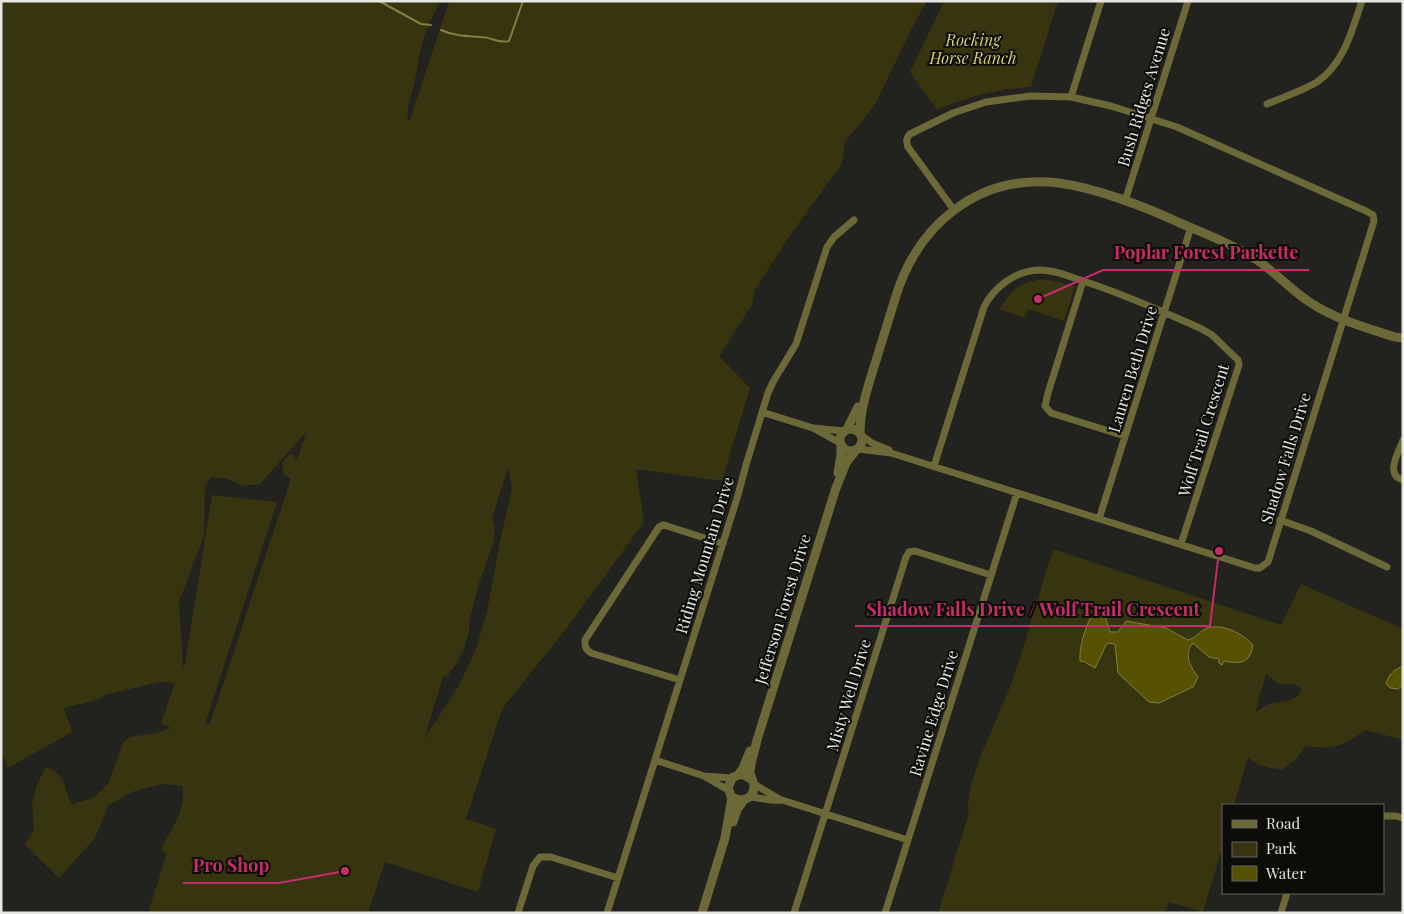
<svg xmlns="http://www.w3.org/2000/svg" width="1404" height="914" font-family="'Playfair Display',serif">
  <style>
    .green { fill: #373510; fill-rule: evenodd }
    .water { fill: #575201; stroke: #827e45 }
    .lines { fill: none; stroke-linecap: round; stroke-linejoin: round }
    .stream { stroke: #827e45; stroke-width: 2 }
    .minor { stroke: #6c6939; stroke-width: 7 }
    .tertiary { stroke: #6c6939; stroke-width: 9 }
    .labels { text-anchor: middle; dominant-baseline: central; stroke-width: 4; stroke-linejoin: round; paint-order: stroke }
    .park-label { font-size: 16px; font-style: italic; fill: #d6d16e; stroke: #0c0c09 }
    .street-label { font-size: 16px; fill: #e6e6e3; stroke: #0c0c09 }
    .leader { fill: none; stroke: #c62d69; stroke-width: 2 }
    .callout-dot { fill: #c62d69; stroke: #0c0c09; stroke-width: 2 }
    .callout-label { font-size: 18px; text-anchor: middle; font-weight: bold; fill: #c62d69; stroke: #0c0c09; stroke-width: 4; stroke-linejoin: round; paint-order: stroke }
  </style>
  <rect width="100%" height="100%" fill="#22221e"/>
  <!-- green -->
  <path class="green" d="M1,1H440C435,12 429,23 425,34C420,49 418,65 415,80C413,94 404,108 409,122L449,1H927L912,28L875,105L845,142L842,164L791,234L755,290L752,305L719,356L750,388L722,481L636,469L644,522L567,628L502,709L466,819L496,829L478,892L385,862L368,913H148L167,853L163,852L162,847C173,827 187,808 182,786L165,784L149,787L132,792L108,806L95,838L59,878L25,845L34,829L32,805L37,784L46,767C69,775 62,788 72,804L93,798L108,784L124,741L130,737L157,733L171,728L161,723L175,683L160,682L104,695L100,699L64,708L72,732L8,768L1,750ZM307,431L297,460L293,455H289L282,463L284,474L291,479L210,724H205L277,502L212,495L185,664L183,667L179,602L204,536L205,486L212,477L229,479L242,486L260,484ZM508,468L512,489L500,541L487,612L476,649L459,685L424,739L443,677L448,675L456,664L464,649L469,631V622L478,586L493,544L495,528L492,518Z
    M944,1H1058L1031,87C997,89 967,97 937,110L910,72Z
    M1043,279L1075,286L1064,321L1028,309L1025,318L999,309C1013,289 1018,283 1043,279Z
    M1053,549L1281,625L1301,584L1403,629V740L1366,730C1340,746 1337,750 1305,746L1297,758L1282,770C1269,768 1257,766 1248,757L1234,805H1223V845L1203,912L1169,902L1164,913H938L969,813L968,811C967,777 995,725 1008,692C1025,646 1038,597 1053,549ZM1266,674L1279,684H1293L1302,688C1296,706 1278,699 1265,706C1261,708 1258,711 1255,713Z"/>
  <!-- water -->
  <path class="water" d="M1099,614L1106,619L1110,632H1118L1126,621L1166,628L1188,640C1196,638 1199,632 1205,629C1221,622 1242,633 1253,645C1250,664 1240,664 1224,661L1222,665L1219,663V659L1209,657L1193,643C1183,654 1190,666 1198,677L1193,687L1159,703L1149,702L1118,673L1115,644L1107,643L1095,668L1085,662L1080,661C1079,646 1085,630 1091,616Z
    M1401,667H1403V685L1398,689L1390,688L1386,683C1389,675 1392,671 1401,667Z"/>
  <g class="lines">
    <!-- stream -->
    <path class="stream" d="M379,1L421,24L431,25
      M441,30C454,36 467,36 481,37C491,37 499,44 509,41L523,1"/>
    <!-- minor -->
    <path class="minor" d="M1071,97L1101,1
      M1267,104C1283,97 1302,91 1317,82C1344,64 1352,30 1362,1
      M1125,201L1188,1
      M1083,281L1048,393L1045,406L1051,413L1125,436
      M762,412L813,428L840,443
      M813,428L844,431
      M861,435L872,443L889,450
      M1403,440C1399,452 1384,475 1403,480
      M858,449L891,453L1255,568H1260L1268,562L1374,221L1373,215L1366,211L1177,127L1111,106L1071,97L1030,96L986,102L953,113L910,134C906,138 906,141 908,147L954,210
      M934,466L984,307C994,287 1015,271 1039,270C1054,270 1069,276 1083,281C1124,294 1161,311 1200,328L1212,335L1238,360L1239,365L1181,544
      M1099,519L1191,227
      M1280,520L1311,531L1387,567
      M680,680L591,653C585,649 585,646 585,640L659,527L663,525L667,526L723,544
      M655,760L704,776L728,790
      M704,776L732,778
      M754,784L781,800
      M749,797C760,797 771,802 782,800L908,840
      M1383,816H1396L1403,818
      M518,913L533,866L540,857H551L618,878
      M607,913L738,495L746,465L768,393L773,382L796,344L827,247L834,237L854,220
      M794,913L906,557L909,552L915,551L991,575
      M885,913L1017,493
      M1281,913L1287,893"/>
    <!-- tertiary -->
    <path class="tertiary" d="M840 440a11 11 0 1 1 22 0a11 11 0 1 1-22 0Z
      M847,429L858,407
      M860,433C860,411 867,389 874,367C881,344 888,322 895,299C917,225 978,173 1059,183C1096,188 1146,207 1180,223C1204,233 1230,243 1252,257C1274,270 1290,290 1311,303C1337,320 1367,328 1395,337L1403,338
      M838,473L841,455V446
      M738,775L743,768L750,751
      M751,779L742,774L733,777L728,787L731,796C740,803 754,800 754,786C754,781 750,777 750,771C751,761 755,750 757,740L836,488L846,463L856,450
      M733,822L737,810L744,800
      M702,913L725,838L732,797"/>
  </g>
  <g class="labels">
    <!-- park labels -->
    <g class="park-label">
      <text x="973" y="39">Rocking<tspan x="973" dy="18">Horse Ranch</tspan></text>
    </g>
    <!-- street labels -->
    <g class="street-label">
      <text transform="translate(1143 97) rotate(-73)">Bush Ridges Avenue</text>
      <text transform="translate(1132 369) rotate(-73)">Lauren Beth Drive</text>
      <text transform="translate(1203 430) rotate(-73)">Wolf Trail Crescent</text>
      <text transform="translate(1285 458) rotate(-73)">Shadow Falls Drive</text>
      <text transform="translate(704 555) rotate(-73)">Riding Mountain Drive</text>
      <text transform="translate(782 609) rotate(-73)">Jefferson Forest Drive</text>
      <text transform="translate(848 695) rotate(-73)">Misty Well Drive</text>
      <text transform="translate(933 713) rotate(-73)">Ravine Edge Drive</text>
    </g>
  </g>
  <!-- callouts -->
  <path class="leader" d="M1038 299L1103 270H1309M1219 551L1210 626H855M345 871L279 883H183"/>
  <g class="callout-dot">
    <circle cx="1038" cy="299" r="5"/>
    <circle cx="1219" cy="551" r="5"/>
    <circle cx="345" cy="871" r="5"/>
  </g>
  <g class="callout-label">
    <text x="1206" y="259">Poplar Forest Parkette</text>
    <text x="1033" y="616">Shadow Falls Drive / Wolf Trail Crescent</text>
    <text x="231" y="872">Pro Shop</text>
  </g>
  <!-- border -->
  <rect width="1404" height="914" fill="none" stroke="#e6e6e3" stroke-width="5"/>
  <!-- legend -->
  <rect x="1222" y="804" width="162" height="90" fill="#0c0c09" stroke="#636360"/>
  <rect x="1232" y="820" width="25" height="8" fill="#6c6939" stroke="#636360"/>
  <text x="1266" y="829" font-size="15" fill="#e6e6e3">Road</text>
  <rect x="1232" y="842" width="25" height="15" fill="#373510" stroke="#636360"/>
  <text x="1266" y="854" font-size="15" fill="#e6e6e3">Park</text>
  <rect x="1232" y="866" width="25" height="15" fill="#575201" stroke="#636360"/>
  <text x="1266" y="879" font-size="15" fill="#e6e6e3">Water</text>
</svg>
